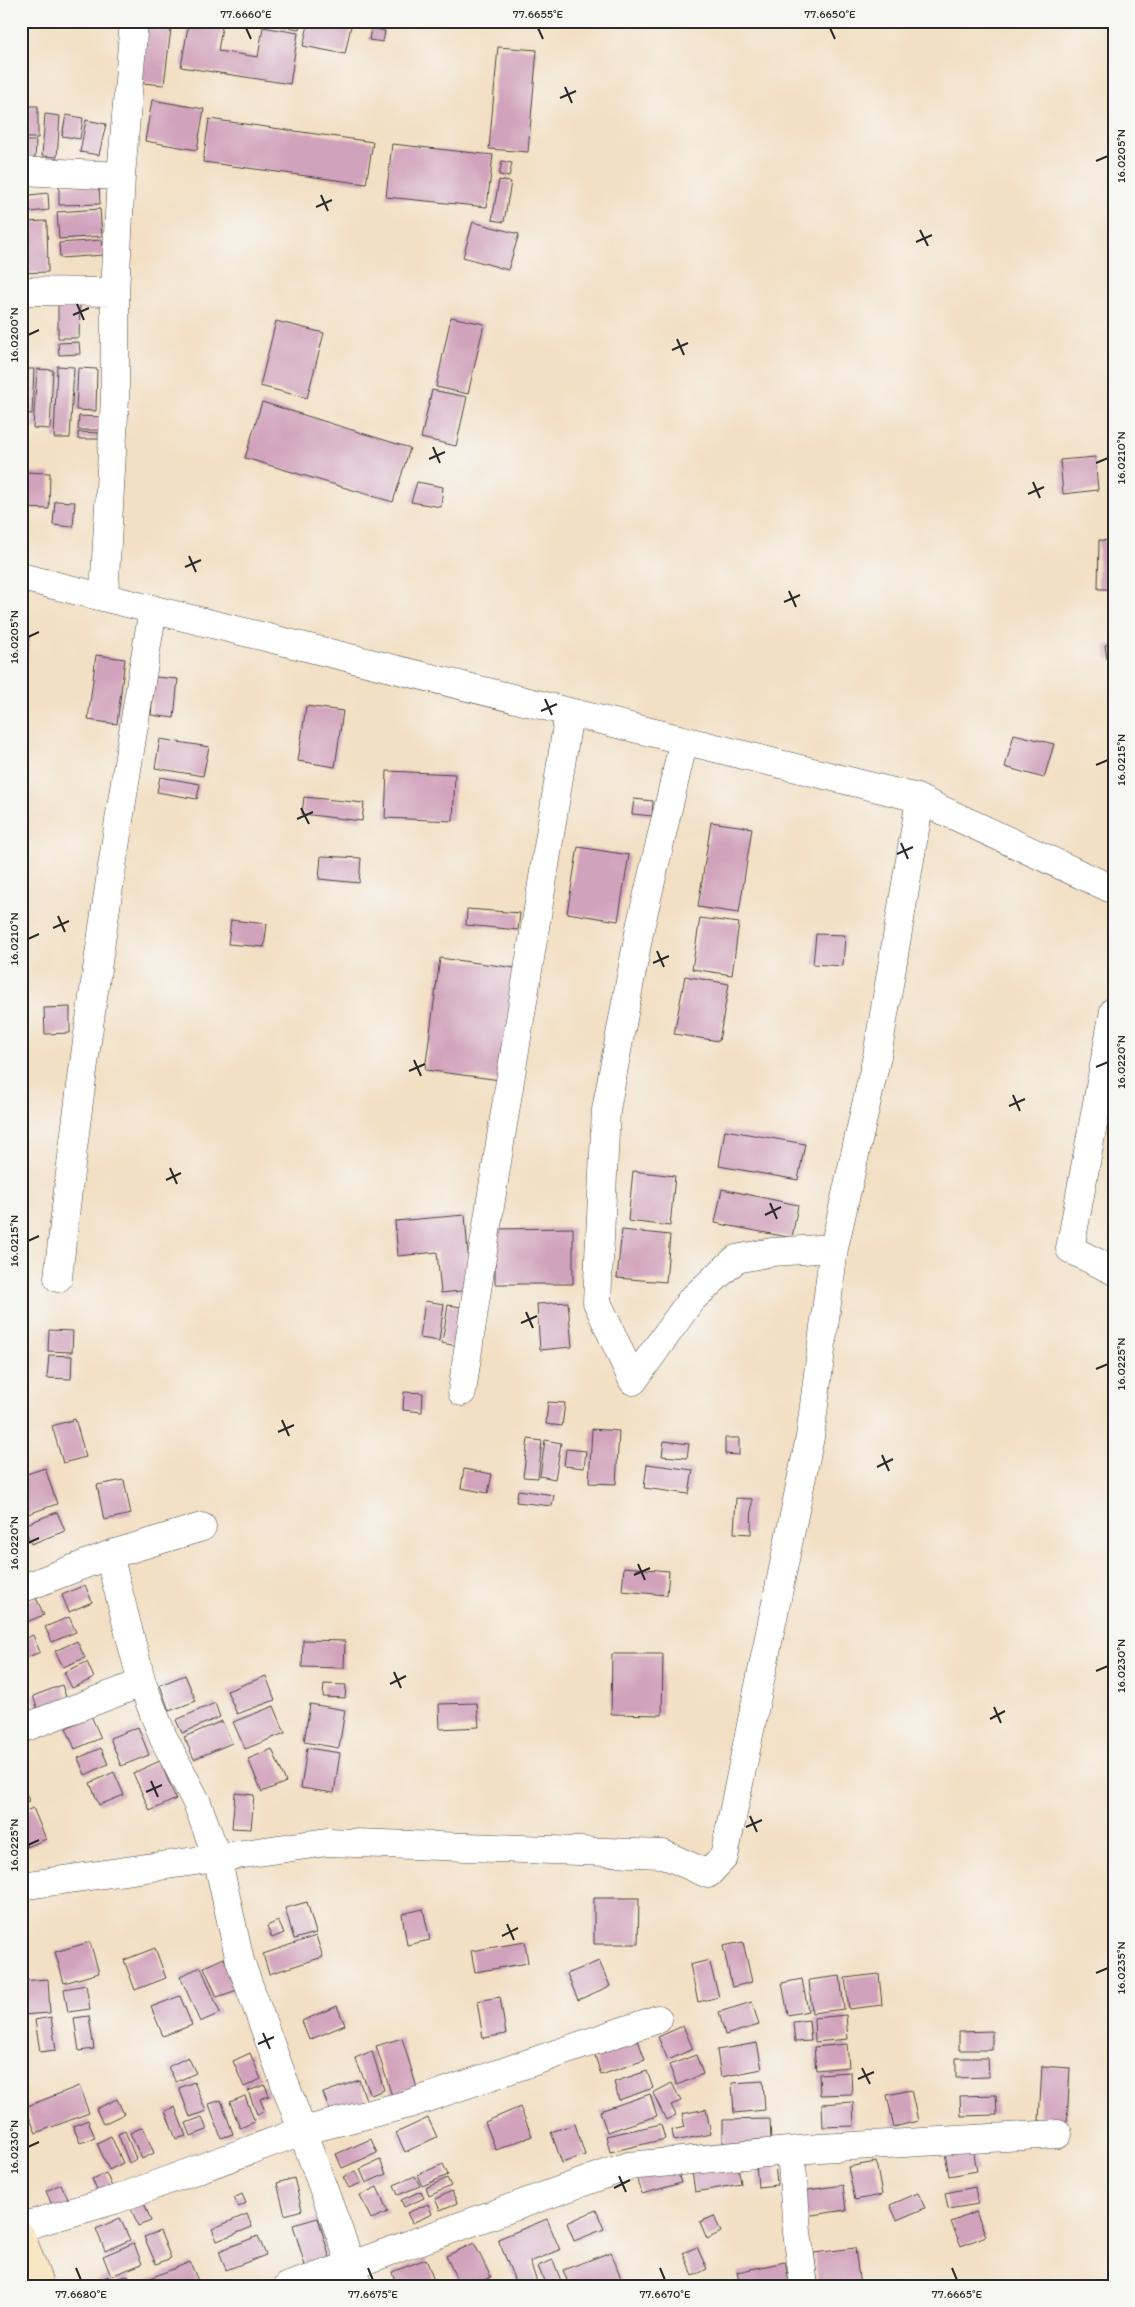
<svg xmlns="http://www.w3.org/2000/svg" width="1135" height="2307" font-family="Itim,sans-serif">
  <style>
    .building { fill: #d1a2bb }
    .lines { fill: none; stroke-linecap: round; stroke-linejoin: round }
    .street-casing { stroke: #494642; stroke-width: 29 }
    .secondary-casing { stroke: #494642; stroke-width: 29 }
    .street { stroke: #fff; stroke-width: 28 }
    .secondary { stroke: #f9e7c3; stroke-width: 28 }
    .ticks { fill: none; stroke: #2b2b2b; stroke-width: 2 }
    .neatline { fill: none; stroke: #2b2b2b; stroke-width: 2 }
    .ticks-label { font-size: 12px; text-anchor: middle; fill: #2b2b2b }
  </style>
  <rect width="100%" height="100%" fill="#f6f6f2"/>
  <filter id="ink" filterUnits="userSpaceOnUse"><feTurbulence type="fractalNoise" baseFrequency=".02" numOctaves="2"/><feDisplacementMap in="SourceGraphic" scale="10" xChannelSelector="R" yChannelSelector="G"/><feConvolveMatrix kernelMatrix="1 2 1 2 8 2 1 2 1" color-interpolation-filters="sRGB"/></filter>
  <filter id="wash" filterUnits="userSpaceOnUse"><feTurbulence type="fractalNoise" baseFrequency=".0096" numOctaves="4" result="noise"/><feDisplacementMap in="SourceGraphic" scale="20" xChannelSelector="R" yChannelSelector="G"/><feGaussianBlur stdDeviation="1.12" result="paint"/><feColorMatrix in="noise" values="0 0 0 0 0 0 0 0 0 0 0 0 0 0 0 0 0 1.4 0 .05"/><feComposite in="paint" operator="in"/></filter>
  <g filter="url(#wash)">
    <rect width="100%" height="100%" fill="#f3dfc3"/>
    <g id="blocks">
      <!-- building -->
      <path class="building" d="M148,21H172L164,85L141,83Z
        M189,21H223L218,51L258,57L263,27L298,33L290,84L181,67Z
        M263,21H301L299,29L263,23Z
        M309,21H352L345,54L303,46Z
        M371,28L385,31L383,42L369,40Z
        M498,47L537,50L528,152L489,149Z
        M152,100L204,109L197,150L145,141Z
        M21,106H38V138H21Z
        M45,114L60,116L57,157L42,156Z
        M66,115L83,118L80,139L62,136Z
        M209,119L373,142L366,184L203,162Z
        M86,120L106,124L99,155L80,152Z
        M21,141H36L35,160H21Z
        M392,144L493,155L487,207L386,197Z
        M502,161L512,163L509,177L499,175Z
        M499,180L511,182L504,222L492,220Z
        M99,184L100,204L59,205V186Z
        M48,193L49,210L21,213V196Z
        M100,209L102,236L59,239L57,212Z
        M47,221L48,272L21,273V222Z
        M473,222L519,234L508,270L463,257Z
        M102,240L104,255L60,258L59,243Z
        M58,301H80L79,338H58Z
        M451,317L484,324L468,394L436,387Z
        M276,321L324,333L307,398L260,386Z
        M79,342L80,354L59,355L58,343Z
        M57,366L74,367L70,438H54Z
        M78,368L97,369L96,411L76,410Z
        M21,369H34L32,414L21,413Z
        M37,369L53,370L50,429L33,428Z
        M432,390L467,397L456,446L421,438Z
        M262,402L410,448L393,502L245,458Z
        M79,416L103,417L102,430H78Z
        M78,432L101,433L100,439H78Z
        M1095,457L1098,490L1063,494L1060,460Z
        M23,472L50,473L49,509L23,508Z
        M417,482L443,487L441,507L411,502Z
        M55,501L75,502L73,527L53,525Z
        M1099,540L1114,541V589H1098Z
        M21,636L29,637L23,699H21Z
        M1114,644V658L1107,659L1105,645Z
        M96,655L125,659L117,724L88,720Z
        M155,677L178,679L174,718L151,715Z
        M306,706L343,711L335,767L298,761Z
        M1014,734L1054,744L1044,778L1005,767Z
        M160,739L209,747L203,776L155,768Z
        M387,771L455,774L453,821L385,818Z
        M160,777L200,784L197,799L157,792Z
        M304,797L364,803L362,821L302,814Z
        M634,799L653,801L652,816L632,814Z
        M711,822L752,828L739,913L698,907Z
        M578,847L629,855L618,921L567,913Z
        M321,856L361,858L359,883L319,879Z
        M467,909L520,913L518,930L466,925Z
        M700,918L739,923L732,975L692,969Z
        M231,920L267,924L264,947L228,944Z
        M816,934L845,935L843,966L813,964Z
        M440,958L516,968L500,1080L425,1070Z
        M685,976L729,984L719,1041L674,1034Z
        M70,1007V1033L45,1034L44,1008Z
        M725,1130L805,1144L798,1180L719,1166Z
        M633,1171L675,1176L670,1226L628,1221Z
        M722,1189L798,1205L792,1238L715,1223Z
        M465,1215L471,1290L441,1293L437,1252L398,1256L395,1221Z
        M573,1228V1284H495V1229Z
        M622,1230L670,1235L666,1282L617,1278Z
        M425,1301L444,1304L439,1341L420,1338Z
        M568,1302L572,1347L540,1350L537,1304Z
        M448,1305L468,1308L462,1347L442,1343Z
        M49,1330L73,1331L72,1352L48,1351Z
        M49,1355L72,1356L71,1379L47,1378Z
        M404,1392L423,1393L422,1412L403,1410Z
        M548,1402L565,1403L562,1426L546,1424Z
        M75,1419L86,1457L63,1463L52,1426Z
        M592,1429L619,1431L616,1484L589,1483Z
        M725,1438H739V1455L725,1454Z
        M528,1439L542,1441L538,1478L523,1477Z
        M545,1440L561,1443L555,1479L540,1476Z
        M664,1441L689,1444L687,1458L662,1456Z
        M566,1449L586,1451L584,1468L564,1466Z
        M647,1464L693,1470L689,1494L644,1488Z
        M45,1468L57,1504L22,1516L21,1476Z
        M464,1469L492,1474L488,1493L461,1488Z
        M124,1480L131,1514L104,1520L97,1485Z
        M518,1490L554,1495L552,1506L516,1502Z
        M736,1498L752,1499L751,1534L734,1533Z
        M57,1512L65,1531L31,1544L24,1525Z
        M624,1567L669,1571L667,1595L622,1591Z
        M85,1585L92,1602L69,1612L62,1595Z
        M36,1598L44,1615L21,1624V1604Z
        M69,1617L76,1632L52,1642L45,1627Z
        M33,1635L40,1652L21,1660V1640Z
        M303,1640L345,1641L344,1668L302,1667Z
        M77,1641L85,1658L63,1667L55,1651Z
        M612,1654H663L662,1715L611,1714Z
        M87,1662L94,1678L72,1688L64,1672Z
        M185,1675L196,1701L169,1711L160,1685Z
        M266,1676L275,1700L237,1714L227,1691Z
        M324,1684L346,1685L345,1698L323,1697Z
        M62,1685L68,1703L39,1713L33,1696Z
        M215,1703L220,1717L182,1733L176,1720Z
        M477,1703L479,1727L440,1729L439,1704Z
        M310,1704L345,1710L339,1748L304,1742Z
        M274,1706L285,1733L245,1749L233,1722Z
        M91,1716L101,1738L75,1749L66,1728Z
        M222,1721L232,1743L194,1759L184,1737Z
        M138,1727L149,1755L121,1766L110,1738Z
        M101,1748L108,1764L85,1775L78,1758Z
        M307,1748L340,1753L334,1793L301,1788Z
        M272,1749L286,1782L262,1792L248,1759Z
        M160,1761L176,1799L150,1811L133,1773Z
        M114,1772L124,1795L99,1805L90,1783Z
        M21,1780L29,1801L21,1804Z
        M235,1793L254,1795L251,1829L232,1828Z
        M33,1808L46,1839L27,1847L21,1833V1813Z
        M594,1898H639L638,1944H594Z
        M307,1902L316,1933L294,1939L285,1908Z
        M423,1909L430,1940L407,1945L402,1914Z
        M278,1921L284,1933L272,1938L267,1926Z
        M316,1936L323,1957L269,1974L263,1954Z
        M90,1942L99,1973L64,1983L55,1952Z
        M525,1942L528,1963L475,1972L471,1951Z
        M743,1942L752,1982L732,1987L723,1946Z
        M155,1948L166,1978L135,1990L124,1960Z
        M224,1958L237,1990L217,1997L204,1967Z
        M709,1960L719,1997L698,2002L690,1965Z
        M599,1961L610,1986L578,2000L567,1974Z
        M201,1967L220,2013L200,2022L180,1976Z
        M879,1974L882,2005L849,2009L845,1978Z
        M840,1976L844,2009L812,2013L809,1980Z
        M48,1979L50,2013L21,2015V1981Z
        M802,1979L808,2011L788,2015L782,1983Z
        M86,1985L90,2009L68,2012L64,1989Z
        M180,1996L192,2025L163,2036L151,2007Z
        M500,1997L506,2034L483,2038L477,2001Z
        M752,2002L759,2025L725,2035L719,2012Z
        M337,2006L345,2025L309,2040L302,2021Z
        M846,2015L848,2039L815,2042L814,2018Z
        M89,2016L94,2049L79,2051L74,2018Z
        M51,2017L56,2050L40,2052L35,2020Z
        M809,2020L811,2041L795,2042L793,2022Z
        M683,2026L693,2049L668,2060L658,2037Z
        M992,2031V2050H959V2032Z
        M402,2038L417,2088L392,2096L376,2046Z
        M638,2040L645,2060L601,2075L595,2055Z
        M757,2043L762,2069L721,2077L717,2050Z
        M847,2044L849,2067L816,2070L814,2047Z
        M372,2051L384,2090L371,2095L355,2058Z
        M250,2053L261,2079L244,2087L233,2061Z
        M696,2055L703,2074L677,2085L669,2065Z
        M188,2057L196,2073L176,2082L168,2067Z
        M956,2058H988L989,2077L956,2078Z
        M1042,2066L1070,2068L1067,2122L1039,2121Z
        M647,2071L653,2088L619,2100L614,2082Z
        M851,2072L852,2094L820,2095L819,2074Z
        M359,2080L369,2108L334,2122L323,2093Z
        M763,2081L765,2110L734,2113L732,2083Z
        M194,2082L206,2111L190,2117L179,2088Z
        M672,2083L681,2101L671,2105L676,2115L666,2120L653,2093Z
        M265,2085L269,2096L260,2099L265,2111L257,2114L248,2091Z
        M79,2086L89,2113L36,2133L25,2107Z
        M911,2090L918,2121L894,2127L887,2095Z
        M650,2094L657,2116L607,2132L600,2111Z
        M996,2095L997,2115L961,2116L960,2096Z
        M245,2096L255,2122L240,2128L230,2102Z
        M117,2099L124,2114L103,2124L96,2109Z
        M221,2100L233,2134L221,2138L209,2104Z
        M853,2102L854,2126L823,2127L822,2104Z
        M175,2107L186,2136L176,2139L165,2111Z
        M520,2107L532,2136L496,2150L485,2122Z
        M706,2109L711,2134L674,2141L672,2130L685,2127L682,2114Z
        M202,2117L207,2130L191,2136L186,2123Z
        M428,2118L437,2137L405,2152L396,2133Z
        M770,2119L771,2144L723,2145V2120Z
        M88,2120L95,2138L80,2143L73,2126Z
        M575,2124L585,2155L562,2163L551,2132Z
        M661,2124L665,2139L610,2152L606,2136Z
        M143,2127L154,2153L142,2159L130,2133Z
        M125,2131L136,2159L129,2163L118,2134Z
        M111,2136L123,2163L109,2170L97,2143Z
        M371,2139L377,2153L342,2168L336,2154Z
        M972,2142L977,2171L949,2176L944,2147Z
        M737,2158L741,2184L695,2192L691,2165Z
        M380,2160L386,2174L366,2183L360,2169Z
        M775,2162L777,2185L758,2187L756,2164Z
        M876,2162L882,2195L855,2200L848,2167Z
        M443,2164L448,2175L422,2186L417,2175Z
        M676,2166L681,2183L642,2194L637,2177Z
        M355,2171L361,2183L349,2188L343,2177Z
        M106,2173L113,2189L99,2195L92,2179Z
        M415,2176L420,2186L398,2195L394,2185Z
        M294,2178L302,2210L285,2215L277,2183Z
        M447,2178L451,2186L429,2196L426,2188Z
        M61,2184L70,2203L54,2210L46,2191Z
        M843,2185L846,2210L805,2216L801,2191Z
        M377,2187L388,2212L371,2219L360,2195Z
        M975,2187L978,2204L948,2209L945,2193Z
        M421,2191L424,2198L404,2207L401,2200Z
        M452,2191L457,2203L440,2210L435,2199Z
        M918,2193L925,2208L897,2220L890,2205Z
        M242,2194L246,2203L239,2207L234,2198Z
        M143,2200L151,2221L138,2226L130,2205Z
        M428,2204L432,2214L412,2223L407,2213Z
        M596,2210L604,2229L574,2241L567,2223Z
        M976,2212L986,2236L961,2246L951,2222Z
        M247,2214L252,2227L217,2241L212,2229Z
        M714,2216L721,2232L707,2239L700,2222Z
        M120,2218L130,2240L105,2251L96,2229Z
        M318,2218L331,2262L306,2269L293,2225Z
        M547,2219L560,2250L530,2262L537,2282L528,2286H517L498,2239Z
        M160,2231L171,2258L156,2264L144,2237Z
        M258,2236L266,2255L226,2270L219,2251Z
        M134,2243L142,2264L111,2276L103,2256Z
        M474,2243L491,2277L472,2286H460L446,2256Z
        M697,2247L707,2269L693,2276L683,2253Z
        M855,2248L860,2286H818L814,2253Z
        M611,2252L624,2286H569L563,2270Z
        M426,2259L436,2286H397L392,2272Z
        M553,2260L563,2286H546L538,2266Z
        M190,2262L198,2281L185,2286H145L143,2281Z
        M785,2262L790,2286H740L737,2272Z
        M128,2275L132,2286H119L116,2279Z
        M108,2276L112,2286H86Z"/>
    </g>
  </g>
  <g filter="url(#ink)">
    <use href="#blocks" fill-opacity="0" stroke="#494642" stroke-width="1"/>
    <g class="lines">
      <!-- street casing -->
      <g class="street-casing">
        <path id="street" d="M21,171L121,176
          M21,291L115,292
          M21,577L914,797L1114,890
          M104,596L115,398V292L121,176L134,21
          M684,740L640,928L606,1110L597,1302L633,1381L691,1300L736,1259L772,1252L834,1248
          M1114,1011L1070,1249L1114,1271
          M58,1278C82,1054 116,831 153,609
          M462,1392C494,1164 535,939 569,712
          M109,1555L202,1527
          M21,1589L109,1555L142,1683
          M21,1729L142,1683L163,1737L197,1803L217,1857L240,1961L359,2286
          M21,1886L327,1842L663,1854L708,1874L724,1857L810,1437L834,1248L877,1056L920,800
          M791,2151L797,2232L804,2286
          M21,2227L114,2200L302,2131L409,2104L658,2019
          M288,2286L352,2265L628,2166L820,2148L1058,2134"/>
      </g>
      <!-- secondary casing -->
      <g class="secondary-casing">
        <path id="secondary" d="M21,2236L40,2286"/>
      </g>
      <!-- street -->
      <use href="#street" class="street"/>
      <!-- secondary -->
      <use href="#secondary" class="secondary"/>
    </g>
  </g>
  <!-- ticks -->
  <path class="ticks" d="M246,28L251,39M538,28L543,39M830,28L835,39M565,87L572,103M560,98L576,91M1096,161L1108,156M321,195L328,211M316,207L332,200M920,230L928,246M916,242L932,235M77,304L84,320M73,315L89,308M28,335L39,330M677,339L684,355M672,350L688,343M433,447L440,463M429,459L445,452M1096,463L1108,458M1033,482L1040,498M1028,494L1044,487M189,556L196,572M185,567L201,560M789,591L796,607M784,602L800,595M28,637L39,632M545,699L552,715M541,711L557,704M1096,765L1108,760M301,808L309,824M297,819L313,812M901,843L908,859M897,854L913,847M58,916L65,932M53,928L69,921M28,939L39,934M657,951L664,967M653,963L669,956M414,1060L421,1076M1096,1067L1108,1062M409,1071L425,1064M1013,1095L1020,1111M1009,1106L1025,1099M170,1168L177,1184M166,1180L181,1173M770,1203L777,1219M765,1215L781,1207M28,1241L39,1236M526,1312L533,1328M521,1323L537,1316M1096,1369L1108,1364M282,1420L289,1436M278,1432L294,1425M882,1455L889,1471M877,1467L893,1459M28,1543L39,1538M638,1564L645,1580M634,1575L650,1568M1096,1671L1108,1666M394,1672L401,1688M390,1684L406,1676M994,1707L1001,1723M990,1719L1005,1711M151,1781L158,1797M146,1792L162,1785M750,1816L757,1832M746,1827L762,1820M28,1845L39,1840M507,1924L514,1940M502,1936L518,1928M1096,1973L1108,1968M263,2033L270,2049M258,2044L274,2037M862,2068L870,2084M858,2079L874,2072M28,2147L39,2142M619,2176L626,2192M614,2188L630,2180M76,2268L81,2280M368,2268L373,2280M660,2268L665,2280M952,2268L957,2280"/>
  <!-- margin -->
  <rect width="1135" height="2307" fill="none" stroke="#f6f6f2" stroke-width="55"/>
  <rect x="28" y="28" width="1080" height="2252" class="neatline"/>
  <g class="ticks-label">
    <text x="246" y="18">77.6660°E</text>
    <text x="538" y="18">77.6655°E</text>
    <text x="830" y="18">77.6650°E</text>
    <text transform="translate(1121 156) rotate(-90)" y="4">16.0205°N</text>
    <text transform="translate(14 335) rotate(-90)" y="4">16.0200°N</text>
    <text transform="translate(1121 458) rotate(-90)" y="4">16.0210°N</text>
    <text transform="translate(14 637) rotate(-90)" y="4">16.0205°N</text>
    <text transform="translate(1121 760) rotate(-90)" y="4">16.0215°N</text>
    <text transform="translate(14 939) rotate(-90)" y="4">16.0210°N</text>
    <text transform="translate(1121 1062) rotate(-90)" y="4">16.0220°N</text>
    <text transform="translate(14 1241) rotate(-90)" y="4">16.0215°N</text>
    <text transform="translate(1121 1364) rotate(-90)" y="4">16.0225°N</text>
    <text transform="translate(14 1543) rotate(-90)" y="4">16.0220°N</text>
    <text transform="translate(1121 1666) rotate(-90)" y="4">16.0230°N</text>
    <text transform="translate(14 1845) rotate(-90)" y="4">16.0225°N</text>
    <text transform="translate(1121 1968) rotate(-90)" y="4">16.0235°N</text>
    <text transform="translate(14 2147) rotate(-90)" y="4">16.0230°N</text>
    <text x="81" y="2298">77.6680°E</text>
    <text x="373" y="2298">77.6675°E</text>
    <text x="665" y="2298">77.6670°E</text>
    <text x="957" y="2298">77.6665°E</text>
  </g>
</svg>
